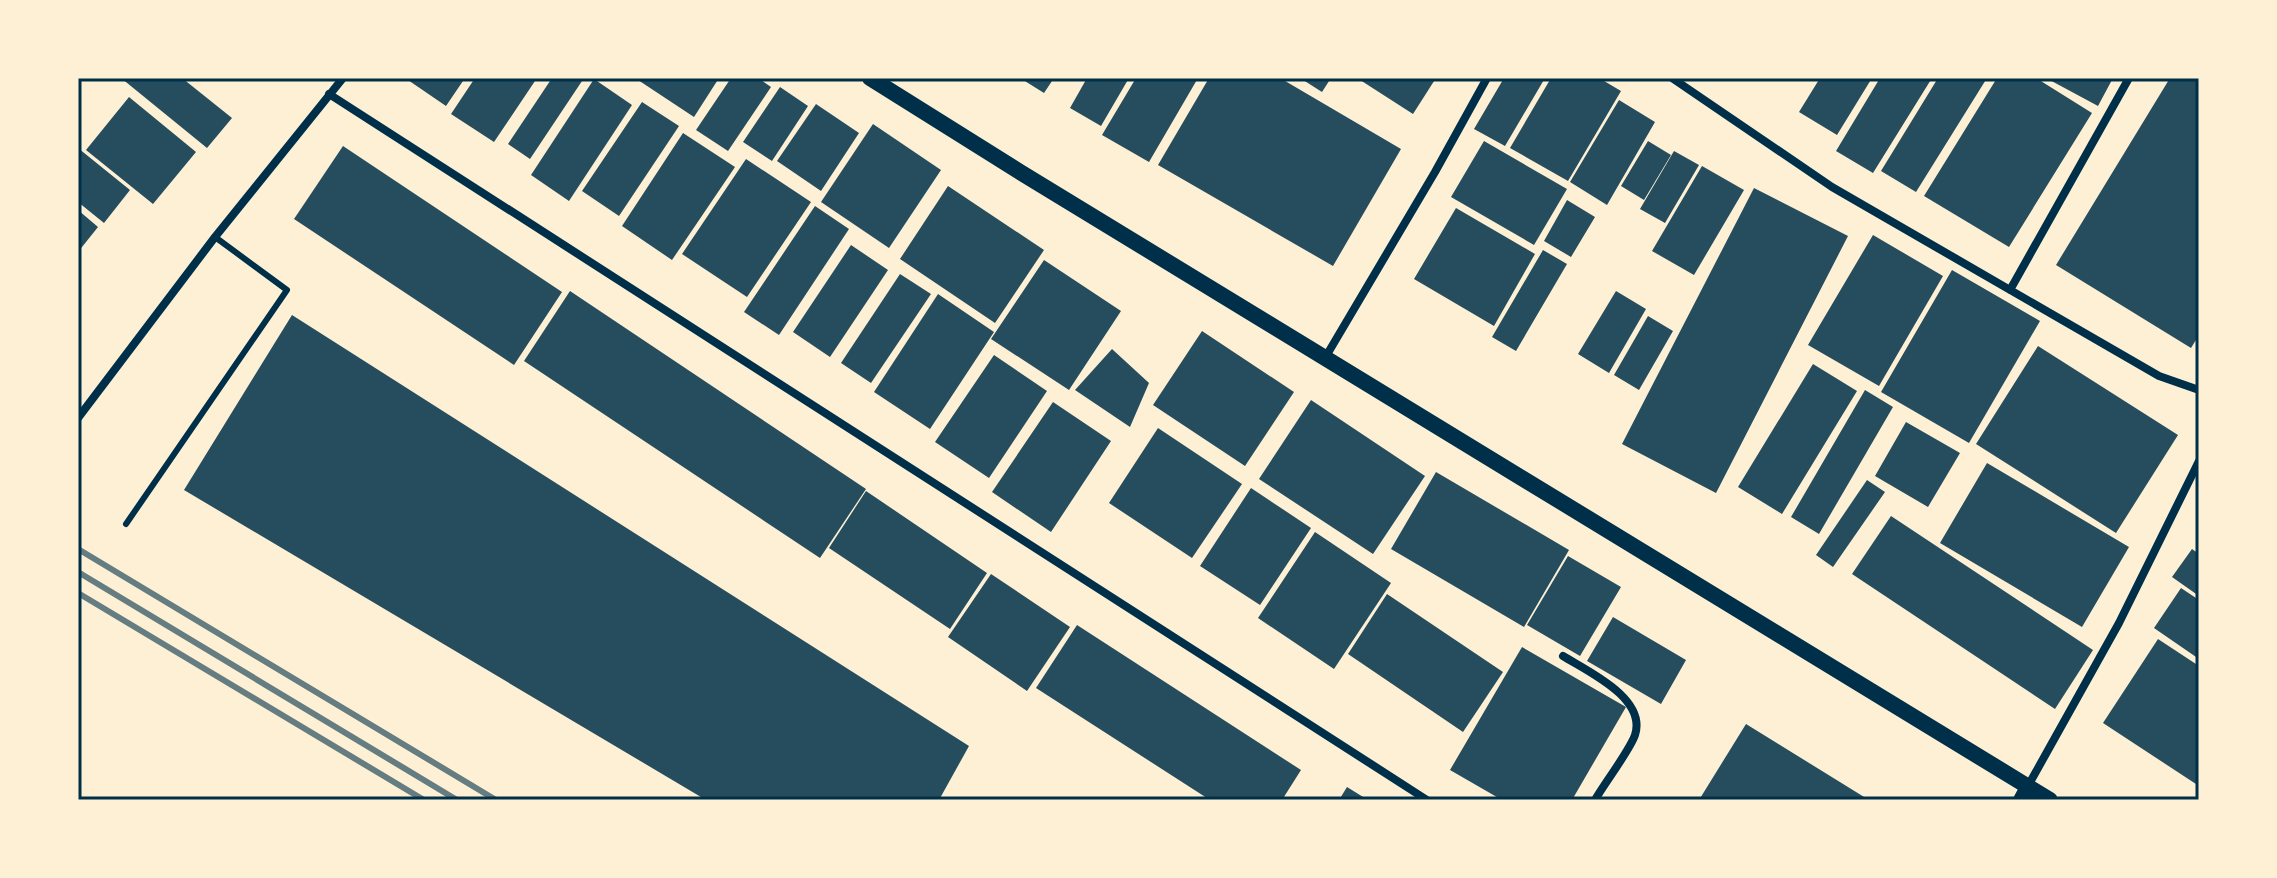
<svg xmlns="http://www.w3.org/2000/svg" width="2277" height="878" font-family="Barlow,sans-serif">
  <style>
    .building { fill: #264d5e }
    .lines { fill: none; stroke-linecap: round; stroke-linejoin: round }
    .service { stroke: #003049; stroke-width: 6 }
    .minor { stroke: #003049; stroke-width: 8 }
    .tertiary { stroke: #003049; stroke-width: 14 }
    .secondary { stroke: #003049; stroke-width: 16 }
    .rail { stroke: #657d81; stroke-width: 6 }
    .neatline { fill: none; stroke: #003049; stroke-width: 3 }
  </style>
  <rect width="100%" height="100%" fill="#fdf0d5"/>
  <!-- building -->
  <path class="building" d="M121,78H182L232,118L207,148Z
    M405,78H465L446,106Z
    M475,78H537L494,142L451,114Z
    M552,78H584L530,159L508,144Z
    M635,78H719L694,117Z
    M731,78H758L771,87L728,151L696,130Z
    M1020,78H1054L1044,93Z
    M1087,78H1129L1101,126L1070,108Z
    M1136,78H1198L1149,162L1102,135Z
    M1209,78H1280L1401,149L1333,266L1158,165Z
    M1300,78H1331L1322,92Z
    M1357,78H1436L1413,114Z
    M1504,78H1545L1505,146L1474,129Z
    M1551,78H1599L1621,91L1568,181L1510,148Z
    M1820,78H1872L1837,135L1799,112Z
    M1880,78H1932L1873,173L1836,151Z
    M1938,78H1987L1916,192L1881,171Z
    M1997,78H2036L2092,113L2009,247L1924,196Z
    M2046,78H2113L2098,106Z
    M2170,78H2199V335L2191,348L2056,265Z
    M594,79L632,105L569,201L531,175Z
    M780,87L808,106L772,161L743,142Z
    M129,97L196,152L153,204L86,150Z
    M1619,100L1655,122L1607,205L1570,182Z
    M642,102L679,126L619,216L582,191Z
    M816,104L859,133L821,191L777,161Z
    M873,124L941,170L889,248L821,202Z
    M683,133L735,167L672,260L622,226Z
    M1484,141L1567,189L1534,245L1451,197Z
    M1648,141L1671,155L1644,200L1621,186Z
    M343,146L562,292L514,365L294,219Z
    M78,148L130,190L104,223L78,202Z
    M1674,151L1699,165L1665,223L1640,209Z
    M746,159L811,202L747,297L682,254Z
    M1702,166L1744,190L1694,275L1652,251Z
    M948,186L1044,250L995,323L900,259Z
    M1754,188L1848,236L1716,493L1622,444Z
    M1567,200L1595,217L1571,257L1544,241Z
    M815,206L849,229L779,335L744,312Z
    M1456,208L1535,254L1494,326L1414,279Z
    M78,210L98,227L78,252Z
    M1873,235L1943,276L1879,386L1808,345Z
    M851,245L888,270L830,357L793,332Z
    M1543,250L1567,264L1516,351L1492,337Z
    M1044,260L1121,311L1069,390L991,339Z
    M1952,270L2040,321L1969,443L1881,392Z
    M900,274L931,294L871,383L841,363Z
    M570,291L866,489L820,558L524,361Z
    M1616,291L1646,309L1609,373L1578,354Z
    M938,294L994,332L930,429L874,392Z
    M292,315L969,746L939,800H706L184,490Z
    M1648,316L1673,331L1639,390L1614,375Z
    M1202,331L1294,392L1245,466L1153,405Z
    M2038,346L2178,435L2116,533L1976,444Z
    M1112,349L1149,383L1130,427L1075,390Z
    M994,355L1047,391L989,478L935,442Z
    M1813,364L1857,391L1782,514L1738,487Z
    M1865,390L1893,407L1819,534L1791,517Z
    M1311,400L1425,476L1373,554L1259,479Z
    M1053,402L1111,441L1051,532L992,492Z
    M1906,422L1960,453L1928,507L1875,476Z
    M1158,428L1242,484L1192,558L1109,503Z
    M1987,463L2129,547L2082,627L1940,543Z
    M1436,472L1569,550L1524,627L1391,549Z
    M1867,480L1885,492L1833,567L1816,555Z
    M1251,488L1311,528L1260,605L1200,566Z
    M866,491L987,573L950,629L829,548Z
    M1891,516L2093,650L2055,709L1852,574Z
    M1315,532L1391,583L1334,669L1258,618Z
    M2192,549L2199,554V596L2172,577Z
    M1568,556L1621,587L1580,656L1527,625Z
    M991,574L1070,627L1027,691L948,637Z
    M2181,588L2199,600V659L2154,628Z
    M1387,594L1503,672L1463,732L1348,654Z
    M1613,617L1686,660L1661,704L1587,661Z
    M1077,625L1301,770L1282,800H1210L1036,688Z
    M2158,639L2199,666V786L2103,723Z
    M1522,647L1626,707L1572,800H1502L1450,770Z
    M1746,724L1869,800H1699Z
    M1347,787L1368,800H1339Z"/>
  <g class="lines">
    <!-- service -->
    <path class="service" d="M126,524L287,290L215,237"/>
    <!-- minor -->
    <path class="minor" d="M1672,78L1832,187L2159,376L2199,390
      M329,94L1427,800
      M2010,290L2129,78
      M1325,358L1435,172L1487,78
      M78,418L215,237L343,78
      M1563,656C1587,671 1647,698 1635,735C1630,750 1604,784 1595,800
      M2028,786L2119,623L2199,461"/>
    <!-- tertiary -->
    <path class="tertiary" d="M2020,800L2027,787"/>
    <!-- secondary -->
    <path class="secondary" d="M870,78L1020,172L2050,800"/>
    <!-- rail -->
    <path class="rail" d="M78,549L496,800
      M78,572L457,800
      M78,593L424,800"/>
  </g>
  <!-- border -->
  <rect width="2277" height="878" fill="none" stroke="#fdf0d5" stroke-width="160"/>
  <rect x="80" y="80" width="2117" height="718" class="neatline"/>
</svg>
